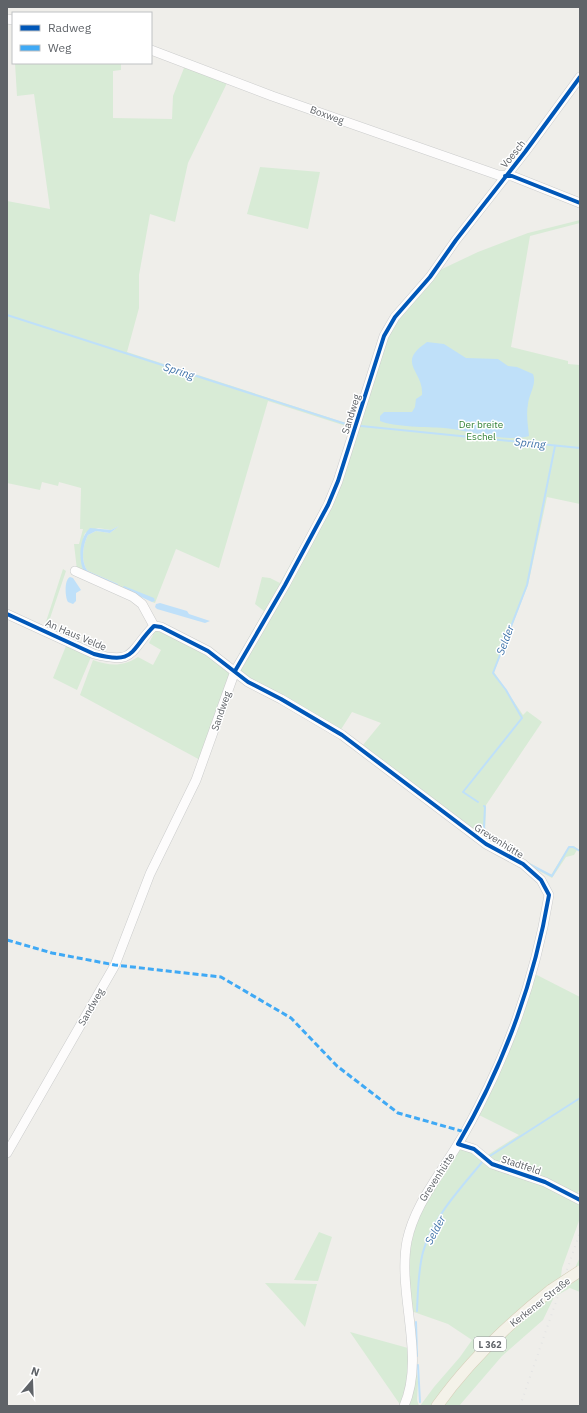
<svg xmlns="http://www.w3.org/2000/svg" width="587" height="1413" font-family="'IBM Plex Sans',sans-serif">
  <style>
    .green { fill: #d8ebd6 }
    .water { fill: #bfe0f9 }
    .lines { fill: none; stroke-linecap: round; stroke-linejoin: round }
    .stream { stroke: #bfe0f9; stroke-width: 2 }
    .minor-casing { stroke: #cbcccc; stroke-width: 10 }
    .major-casing { stroke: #d7ceb8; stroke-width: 12 }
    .minor { stroke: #fdfcfc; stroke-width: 9 }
    .major { stroke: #f4f2e9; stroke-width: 11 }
    .rail { stroke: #e4e4e4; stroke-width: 2; stroke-dasharray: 1 5; stroke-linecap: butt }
    .major-bridge-casing { stroke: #d7ceb8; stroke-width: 12; stroke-linecap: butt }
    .major-bridge { stroke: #f4f2e9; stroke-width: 11 }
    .quiet { stroke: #3fa9f5; stroke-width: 3; stroke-dasharray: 6 3; stroke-linecap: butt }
    .cycleway-casing { stroke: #fff; stroke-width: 6 }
    .cycleway { stroke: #0057b8; stroke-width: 4 }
    .labels { text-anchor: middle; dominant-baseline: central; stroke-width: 3; stroke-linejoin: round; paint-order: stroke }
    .shield { fill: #fff; stroke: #8f9295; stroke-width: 1 }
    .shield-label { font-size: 9px; font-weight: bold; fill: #5f6368 }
    .street-label { font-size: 10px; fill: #5f6368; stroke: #fff }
    .park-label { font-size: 10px; fill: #348238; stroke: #fff }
    .water-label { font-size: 11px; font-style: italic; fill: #4174aa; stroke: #fff }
  </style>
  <rect width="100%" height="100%" fill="#efeeea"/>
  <!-- green -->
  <path class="green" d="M15,63H121V70L113,71V118L172,119L173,96L184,68L190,66L228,81L188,163L175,222L150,214L139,275V308L127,352L352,425V428L268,401L219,568L176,549L155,603L152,602L155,600L116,586L118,584L88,571C80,562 83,544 88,535L96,531L110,533L119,526L111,530L98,528L85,533C80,547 81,558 84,572L77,570L74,544H79L83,529H80L81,488L59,482L58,486L42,482L40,490L7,483V201L50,209L34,94L17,96Z
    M260,167L320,172L308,229L247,214Z
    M580,220V223L530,236L511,347L568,361V364L580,365V504L547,497L528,585L494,672L523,715L527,711L542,722L486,805L485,833L488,840L551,875L569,846H574L580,851V852L577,850L574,855L566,857L552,878L488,843L363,745L381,723L352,712L340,731L247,679L238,669L326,513L386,337L394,323L438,268L442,269L478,252L528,233Z
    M334,486L317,523L232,667L264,611L255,604L262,577L270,578L280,583Z
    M63,569L66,571L46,630L44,628Z
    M155,630H159L209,656L231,672L202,761L80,695L93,660C110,666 122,667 138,657L153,665L161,650L149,643L153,635L150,633Z
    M66,646L91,657L77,690L53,678Z
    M533,973L580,997V1188L578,1193H573L502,1166L486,1156L519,1135L479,1115L520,1025Z
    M461,1148L471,1151L501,1172L543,1184L580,1205V1218L562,1268L561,1276L575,1268L580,1257V1267L560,1280L433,1406H420L434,1387L460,1357L472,1340L448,1324L411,1311L418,1382L417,1400L419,1406H407L411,1393L408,1285L409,1244L418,1215L459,1150Z
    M319,1232L332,1237L318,1281L294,1280Z
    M580,1275V1292L570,1288L554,1297L543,1320L502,1356L459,1406H443L474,1368L526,1314Z
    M265,1283L317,1284L305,1327Z
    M350,1332L408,1348V1381L401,1406Z"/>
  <!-- water -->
  <path class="water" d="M427,342L444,344L466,358L498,359L508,366L517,367L533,374C537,384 529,394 528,404C526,415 528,425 529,436C507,443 467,430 444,428C429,427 393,427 380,421V416L384,412H412L415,407L416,399L422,395C424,370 395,364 427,342Z
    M119,526L110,533L96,531L88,535C83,544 80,562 88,571L118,584V586L84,572C78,559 79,538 90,528L111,530Z
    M70,577L73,578L81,590L76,593V601L73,604L68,602C65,597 64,580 70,577Z
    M124,586L154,598L155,601L152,602L124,589L123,587Z
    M160,603L187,611L189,614L210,621L205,623L157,609L155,607L156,604Z"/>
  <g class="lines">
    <!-- stream -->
    <path class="stream" d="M7,315L352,426
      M361,426L580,448
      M478,802L463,792L522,718L506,690L493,673L527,585L555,446
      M484,806L485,807L484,827L487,840
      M529,864L552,876L569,847H573L580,851
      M490,1156L580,1098
      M417,1311C418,1291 418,1271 423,1252C433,1217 460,1189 483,1161
      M416,1322L417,1356
      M418,1365L420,1402"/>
    <!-- minor casing -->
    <g class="minor-casing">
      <path id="minor" d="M7,19L13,20
        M151,50L272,96L498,175L512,176L580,203
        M75,571L133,597L142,604L154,626
        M7,614L94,654C136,665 129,651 154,626L161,627L208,651L248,682L281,699L342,735L486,844L523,864L541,880L549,895C537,968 513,1040 479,1106C469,1126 458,1145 446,1163C430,1188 413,1212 407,1241C397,1293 426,1357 404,1406
        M458,1144L474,1149L492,1164L545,1182L580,1200
        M7,1153L115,965L150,874L196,780L235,671L285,585L328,505L338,481L384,336L395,317L430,277L456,240L525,152L580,77"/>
    </g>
    <!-- major casing -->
    <g class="major-casing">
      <path id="major" d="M437,1406C469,1361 508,1324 551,1290"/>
    </g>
    <!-- minor -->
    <use href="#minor" class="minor"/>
    <!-- major -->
    <use href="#major" class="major"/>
    <!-- rail -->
    <path class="rail" d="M520,1406L580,1232"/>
    <!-- major-bridge casing -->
    <g class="major-bridge-casing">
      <path id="major-bridge" d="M551,1290L580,1271"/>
    </g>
    <!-- major-bridge -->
    <use href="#major-bridge" class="major-bridge"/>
    <!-- quiet -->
    <path class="quiet" d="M7,940L52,953L115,965L221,977L291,1018L337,1066L398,1113L465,1132"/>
    <!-- cycleway casing -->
    <g class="cycleway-casing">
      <path id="cycleway" d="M505,176H512L580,203
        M7,614L94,654C136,665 129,651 154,626L161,627L208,651L248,682L281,699L342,735L486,844L523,864L541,880L549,895C534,983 503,1067 458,1144L474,1149L492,1164L545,1182L580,1200
        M235,671L285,585L328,505L338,481L384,336L395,317L430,277L456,240L525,152L580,77"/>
    </g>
    <!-- cycleway -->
    <use href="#cycleway" class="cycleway"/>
  </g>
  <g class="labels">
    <!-- shield labels -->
    <rect class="shield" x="474" y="1337" width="32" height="14" rx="3"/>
    <g class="shield-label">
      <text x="490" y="1344">L 362</text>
    </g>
    <!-- street labels -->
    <g class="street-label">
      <text transform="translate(327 115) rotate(20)">Boxweg</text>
      <text transform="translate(513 154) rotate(-51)">Voesch</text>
      <text transform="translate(351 414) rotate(-73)">Sandweg</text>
      <text transform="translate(76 635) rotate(23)">An Haus Velde</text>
      <text transform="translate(221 711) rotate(-71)">Sandweg</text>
      <text transform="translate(499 841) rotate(32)">Grevenhütte</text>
      <text transform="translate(91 1007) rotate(-60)">Sandweg</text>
      <text transform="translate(521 1165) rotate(18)">Stadtfeld</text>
      <text transform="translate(437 1177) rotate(-57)">Grevenhütte</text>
      <text transform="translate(540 1302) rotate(-38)">Kerkener Straße</text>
    </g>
    <!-- park labels -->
    <g class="park-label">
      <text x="481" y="424">Der breite<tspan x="481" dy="12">Eschel</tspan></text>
    </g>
    <!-- water labels -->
    <g class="water-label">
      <text transform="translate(179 371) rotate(18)">Spring</text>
      <text transform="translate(530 443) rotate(6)">Spring</text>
      <text transform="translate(505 640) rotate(-69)">Selder</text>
      <text transform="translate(435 1230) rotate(-62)">Selder</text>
    </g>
  </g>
  <!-- border -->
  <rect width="587" height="1413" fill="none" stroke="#5f6368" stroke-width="16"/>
  <!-- legend -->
  <rect x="12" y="12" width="140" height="52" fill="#ffffff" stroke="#bfc1c3"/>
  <rect x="20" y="25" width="20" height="6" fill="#0057b8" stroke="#bfc1c3"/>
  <text x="48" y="32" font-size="12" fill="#5f6368">Radweg</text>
  <rect x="20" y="45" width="20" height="6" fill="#3fa9f5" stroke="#bfc1c3"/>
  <text x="48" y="52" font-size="12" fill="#5f6368">Weg</text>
  <!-- north arrow -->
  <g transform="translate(32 1381) rotate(19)" stroke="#ffffff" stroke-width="3" paint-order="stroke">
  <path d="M0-3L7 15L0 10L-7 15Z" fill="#5f6368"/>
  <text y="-6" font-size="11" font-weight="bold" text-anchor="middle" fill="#5f6368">N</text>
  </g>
</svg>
